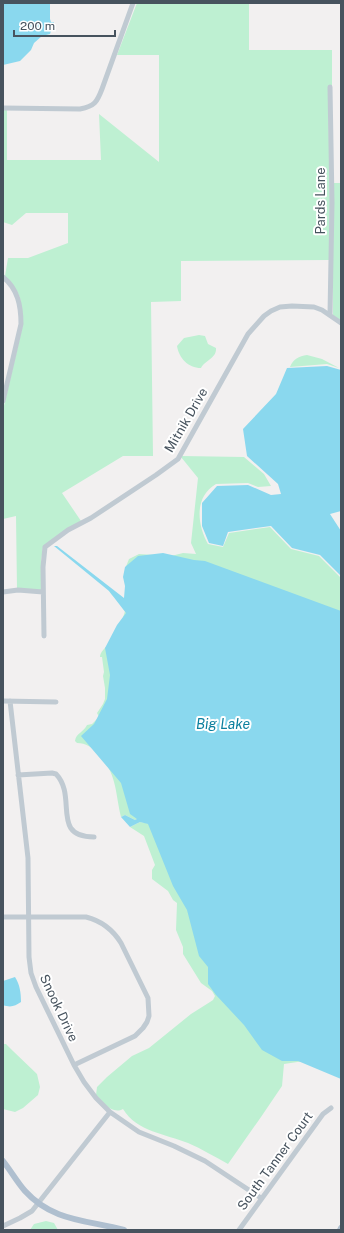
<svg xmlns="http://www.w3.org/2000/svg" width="344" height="1233" font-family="'Public Sans',sans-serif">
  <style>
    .green { fill: #bef0d2 }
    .water { fill: #8ad8ee }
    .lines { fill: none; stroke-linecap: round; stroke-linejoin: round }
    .minor { stroke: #c0cad2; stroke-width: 5 }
    .major { stroke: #afbfcf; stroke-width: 6 }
    .labels { text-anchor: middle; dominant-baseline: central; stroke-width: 4; stroke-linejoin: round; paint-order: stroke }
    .street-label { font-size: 13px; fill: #47535e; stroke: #fff }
    .water-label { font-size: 14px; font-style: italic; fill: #0b7f9e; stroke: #fff }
  </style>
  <rect width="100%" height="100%" fill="#f2f0f0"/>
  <!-- green -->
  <path class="green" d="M137,3H249V50H332V91L331,86H328L330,203L329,260L181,261V301L151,302L153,456H123L62,493L81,521L43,547L41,562V590L17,589L16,516L3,519V410L23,324L20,298L17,291L5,276L8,258H28L68,243V213H26L12,225L3,222V109L7,110V160H101L99,114L159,162V55H117Z
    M333,183H341V321L333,315Z
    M199,335L205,336L208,344L216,348C217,358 205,360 201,368C188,368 179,358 177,346L184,338Z
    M307,355L322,359L339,368L327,364L290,367C293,359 299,356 307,355Z
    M182,456L244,457L264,474L271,486L258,487L248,483L216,484C194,497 197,524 208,544L223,547L229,533L270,527L291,549L319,556L341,578V645L138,819L135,820L125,815L121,817C115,792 117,773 98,754C92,747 86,743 77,743L75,741C76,733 84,732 87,725L92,724L99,717L97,713L103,704L105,699V688L103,676L104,672L102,657H100C100,652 105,648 109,644C116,635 122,622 125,611L116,598L112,595L109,591L126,601L125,569L129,559L139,554L171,556L183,553L196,554L191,543L198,478L181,457Z
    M140,822L151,824L304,1061L284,1064L282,1086L261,1117L228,1164C215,1157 202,1149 188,1143C166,1134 137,1132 123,1109C112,1115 103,1102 96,1095L97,1087L107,1077L132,1056L149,1048L191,1014L210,1002L213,1000L215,996L212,991L201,983L183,954V947L176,930L177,903L173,900L168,891L152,879V870L155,865L144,836L130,827Z
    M3,1044H6L13,1051L37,1074L40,1087L38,1095L23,1108L15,1112L3,1109Z
    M46,1221L54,1223L58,1230H30L34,1224Z"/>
  <!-- water -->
  <path class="water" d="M3,3H50V19L51,22H54L50,34L42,36L34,43L31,50L20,61L3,65Z
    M327,366L341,370V511L330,514L341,531V576L320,555L292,548L271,526L228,532L223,546L209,543L202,526V503L217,486L248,485L271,495L281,494L278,484L247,456L243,429L276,394L287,368Z
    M54,546H57L124,598L125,586L123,577L125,567L138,556L163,553L194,560L205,561L341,611V1079L298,1061H282L262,1050L244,1025L216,995L208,984V967L199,956L187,910L173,886L148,824L140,822L130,827L121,817L125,815L135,820L137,819L130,814L121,783L81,736L94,724L107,699L110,675L105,648L117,625L126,613L109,591Z
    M15,977C20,985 21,993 21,1002C15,1006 11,1008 3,1005V981Z"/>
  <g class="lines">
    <!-- minor -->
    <path class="minor" d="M330,87L332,203L330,315
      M3,108L80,109C95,106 97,102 102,89L133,3
      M3,277C18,289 21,306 21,324L3,401
      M3,592L18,590L43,592
      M44,636L43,567L45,547L68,530L91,518L156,475L178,459L248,334L264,316L271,311L280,307L292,306L314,307L322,310L341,323
      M3,701L56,702
      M10,701L28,858L29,957L31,973L36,987L74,1065L84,1082L96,1098L110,1112L139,1132L174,1146L205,1161L261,1198
      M18,775L52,773L56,774C78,797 50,837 94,837
      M3,917H86C102,921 113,930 121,943L148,998L149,1016L147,1022L143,1028L135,1036L74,1065
      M3,1226L20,1218L32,1211L110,1112
      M239,1230L323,1114L331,1108"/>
    <!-- major -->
    <path class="major" d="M3,1161C11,1171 17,1182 25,1191C53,1222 88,1220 124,1230
      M340,1230L341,1228"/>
  </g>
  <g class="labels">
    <!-- street labels -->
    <g class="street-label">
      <text transform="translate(320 201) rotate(-90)">Pards Lane</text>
      <text transform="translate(186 420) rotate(-60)">Mitnik Drive</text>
      <text transform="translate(59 1008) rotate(65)">Snook Drive</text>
      <text transform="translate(275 1161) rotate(-54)">South Tanner Court</text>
    </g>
    <!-- water labels -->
    <g class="water-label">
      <text x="223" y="724">Big Lake</text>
    </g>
  </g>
  <!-- border -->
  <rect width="344" height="1233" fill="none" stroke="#47535e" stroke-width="8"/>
  <!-- scale -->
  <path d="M14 30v6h101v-6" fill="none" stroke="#47535e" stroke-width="2"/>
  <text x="20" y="30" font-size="12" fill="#47535e" stroke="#ffffff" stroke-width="3" paint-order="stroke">200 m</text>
</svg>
